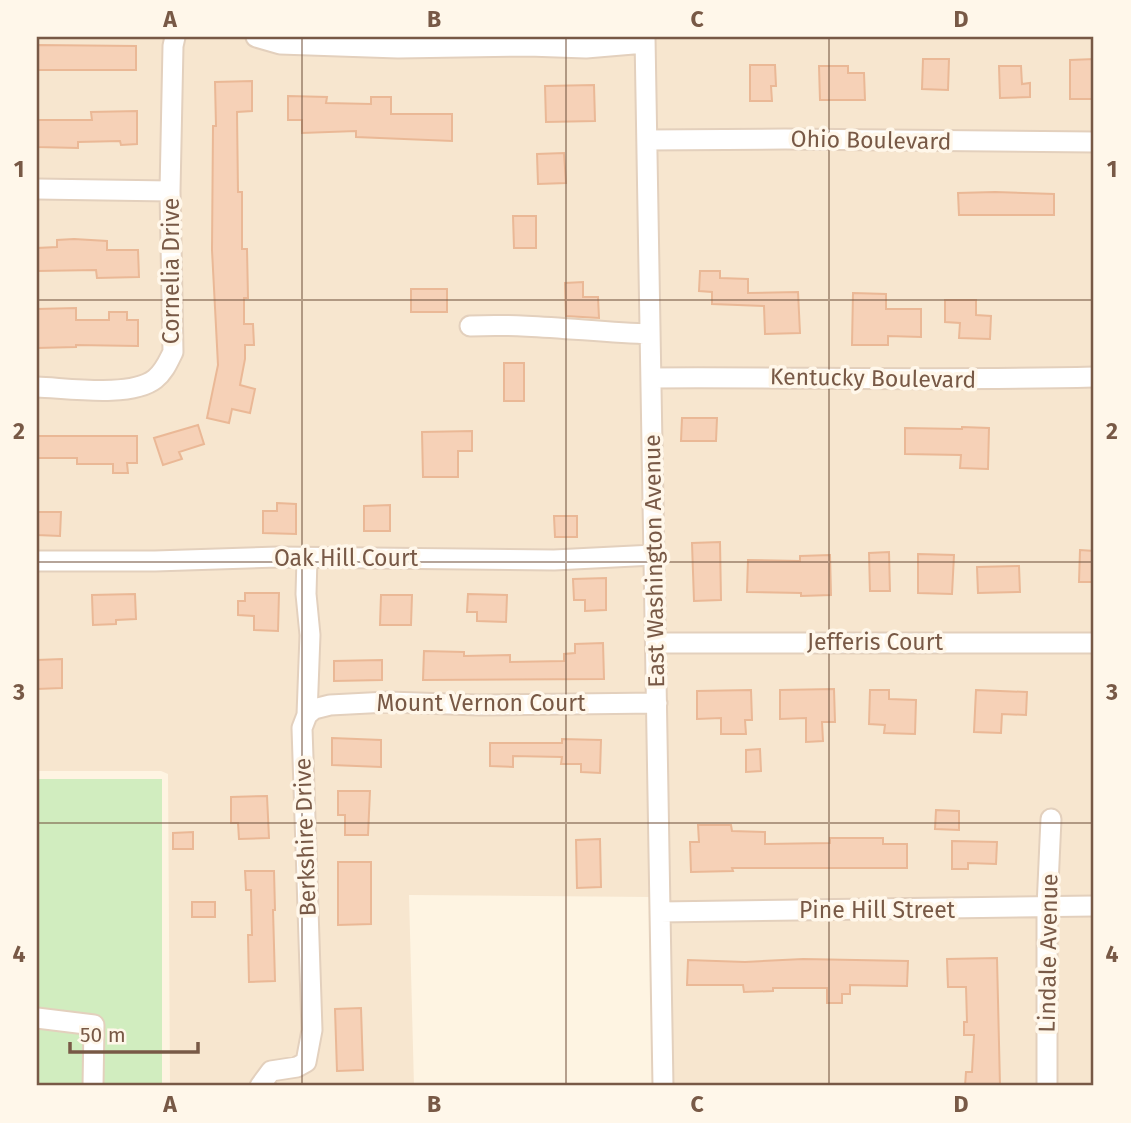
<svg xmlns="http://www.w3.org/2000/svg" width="1131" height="1123" font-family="'Fira Sans',sans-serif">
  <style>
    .residential { fill: #f7e6cf }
    .green { fill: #d1edbf }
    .building { fill: #f6d1b7; stroke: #eab896; stroke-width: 2 }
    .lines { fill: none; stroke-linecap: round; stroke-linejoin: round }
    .minor-casing { stroke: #e3d0bd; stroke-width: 23 }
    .minor { stroke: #fff; stroke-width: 19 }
    .grid { fill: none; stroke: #785946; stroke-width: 2; stroke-opacity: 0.55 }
    .labels { text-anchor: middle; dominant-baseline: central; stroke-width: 7; stroke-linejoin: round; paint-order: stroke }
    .street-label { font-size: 23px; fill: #785946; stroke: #fff7ea }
    .neatline { fill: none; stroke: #785946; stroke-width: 2.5 }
    .grid-label { font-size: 23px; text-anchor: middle; font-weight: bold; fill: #785946 }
  </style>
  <rect width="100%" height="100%" fill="#fef4e2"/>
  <!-- residential -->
  <path class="residential" d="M37,37H636L650,897L409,895L414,1086H170L168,774L161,771H37Z
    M655,37H1094V1086H673Z"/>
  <!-- green -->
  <path class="green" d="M37,779H162V1086H37Z"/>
  <!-- building -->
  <path class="building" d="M37,45L136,46V70H37Z
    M923,59H949L948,90L922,89Z
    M1094,59V99H1070V60Z
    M750,65H775L776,86H771L772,101H750Z
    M819,66H848V73H864L865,100H820Z
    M999,66H1021L1022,84L1030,83V97L1000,98Z
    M252,81V111L237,112L238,192H242V249H247L248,298H244V324H253L254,345H245V359L240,385L255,389L250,413L232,409L229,423L207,418L218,365L212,250L213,126H216L215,82Z
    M594,85L595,121L546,122L545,86Z
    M288,96L327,97L326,103L371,104V97H391V114H452V141L356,137V131L302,133V120H288Z
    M137,111V144L121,145L120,141L78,142V148L37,147V120H92L91,112Z
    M564,153L566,183L538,184L537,154Z
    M995,192L1054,194V215H959L958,193Z
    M513,216H536V248H514Z
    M74,239L107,241V250H138L139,277L97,278L96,270L37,271V248L57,247V240Z
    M700,271H720V278L748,279V293L798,292L800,333L765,334L764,306L712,304V292L699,291Z
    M583,282V297H598L599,318L566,316L565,283Z
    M411,289H447V312H411Z
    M853,293L886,294V309H921V337L888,336V345H852Z
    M945,300H976V315L991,316L990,339L959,338L960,323L945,322Z
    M76,308V320H109V312H127V320H138V346L76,345V347L37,348V309Z
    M504,363H524V401H504Z
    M682,418H717L716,441H681Z
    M198,425L204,444L179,452L182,459L163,465L154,438Z
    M962,427L989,428L988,469L960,468L961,455L905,454V428L962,429Z
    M472,431V451H458V477H423L422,432Z
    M37,436H137V463H127L128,473H113V464H77V458H37Z
    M277,503L296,504V534L263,533V511H277Z
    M390,505V531H364V506Z
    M37,512H61L60,536L37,535Z
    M554,516H577V537H555Z
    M720,542L721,600L694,601L692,543Z
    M1080,550L1094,551V582H1079Z
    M889,552L890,591H870L869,553Z
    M918,554L954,555L952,594L918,593Z
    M830,555L831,595L801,596V593L747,592L748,560L800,561V556Z
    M1019,566L1020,592L978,593L977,567Z
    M606,578V610L585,611V600H574L573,579Z
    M245,593H279L278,631L254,630V616L238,615V601H245Z
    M135,594L136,619L116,620V624L93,625L92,595Z
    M468,594L507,595L506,622L477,621V612H467Z
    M381,595H412L411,625H380Z
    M603,643L604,679L423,680L424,651L464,652V656L510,655V662L564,661V654L575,653V644Z
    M62,659V688L37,689V660Z
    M382,660V680L334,681V661Z
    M834,689L835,722H822L823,741L806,742V718L780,719V690Z
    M751,690L752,720H745L746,734H721V718L697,719V691Z
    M870,690H889V699L916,700L915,734L884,733L885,725L869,724Z
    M976,690L1027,692L1026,715L1002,714L1001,733L974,732Z
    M332,738L381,740V767L332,765Z
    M562,739L601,740L600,773L581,772V764H561L562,757L513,756V767L490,766V743H562Z
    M760,749L761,771L746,772V750Z
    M338,791H370L368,835H345V815H338Z
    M267,796L269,838L239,839L238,823H231V797Z
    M936,810L959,811V830L935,829Z
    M698,825H731L732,831L765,832V844L830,843V838H883V844H907V868H732L733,871L691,872L690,842H699Z
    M193,832V849H173V833Z
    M600,839L601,887L577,888L576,840Z
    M952,841L997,842L996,864L968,863V869H952Z
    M338,862H371V924L338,925Z
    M245,871H274L275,910H273L275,981L249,982L248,935H252L251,890H246Z
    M192,902H215V917H192Z
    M997,958L1000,1086H965L966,1072H972L974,1035H964V1022H967L966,987H948L947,959Z
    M803,959L908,961L907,986L850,985V994H842V1003H827V988H773V991L744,992L743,985H687L688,960L745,962Z
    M361,1008L363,1070L337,1071L335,1009Z"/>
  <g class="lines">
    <!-- minor casing -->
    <g class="minor-casing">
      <path id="minor" d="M256,37L280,44L398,48L528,46L586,48L645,43
        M645,37L663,1086
        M647,140L785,139L1094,142
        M37,189L170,191
        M470,326C530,323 590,332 650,334
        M651,378C799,377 947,381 1094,377
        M37,387C67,388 131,398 155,379C164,372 168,362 173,352L170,191L173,46L175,37
        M37,561H155L278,557L554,560L654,555
        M656,643H1094
        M307,715L314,709L330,705L388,702L479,705L657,703
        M660,912L1094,906
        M37,1018L94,1025L93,1086
        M260,1086L271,1071L297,1067L306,1062L312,1030L302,728L307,715L310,635L306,594L307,558
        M1047,1086V907L1051,819"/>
    </g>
    <!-- minor -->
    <use href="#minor" class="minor"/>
  </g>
  <!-- grid -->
  <path class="grid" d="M302,37V1086M566,37V1086M829,37V1086M37,300H1094M37,562H1094M37,823H1094"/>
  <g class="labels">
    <!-- street labels -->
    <g class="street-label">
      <text transform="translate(871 140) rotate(1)">Ohio Boulevard</text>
      <text transform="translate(171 271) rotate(-90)">Cornelia Drive</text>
      <text transform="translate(873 378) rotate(1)">Kentucky Boulevard</text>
      <text x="346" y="558">Oak Hill Court</text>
      <text transform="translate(654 561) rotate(-91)">East Washington Avenue</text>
      <text x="875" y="642">Jefferis Court</text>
      <text x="481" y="703">Mount Vernon Court</text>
      <text transform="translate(305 837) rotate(-92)">Berkshire Drive</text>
      <text x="877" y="910">Pine Hill Street</text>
      <text transform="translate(1048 953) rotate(-89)">Lindale Avenue</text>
    </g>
  </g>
  <!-- border -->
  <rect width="1131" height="1123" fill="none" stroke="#fff7ea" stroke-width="77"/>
  <!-- scale -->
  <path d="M70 1042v10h128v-10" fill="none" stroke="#785946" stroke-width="3.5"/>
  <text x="80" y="1042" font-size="21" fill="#785946" stroke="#fff7ea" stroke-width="5" paint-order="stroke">50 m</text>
  <rect x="38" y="38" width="1054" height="1046" class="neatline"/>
  <g class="grid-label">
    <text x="170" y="27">A</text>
    <text x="434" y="27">B</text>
    <text x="697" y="27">C</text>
    <text x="961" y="27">D</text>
    <text x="19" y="177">1</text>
    <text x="1112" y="177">1</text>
    <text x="19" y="439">2</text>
    <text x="1112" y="439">2</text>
    <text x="19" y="700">3</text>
    <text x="1112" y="700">3</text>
    <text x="19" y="962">4</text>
    <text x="1112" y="962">4</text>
    <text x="170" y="1112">A</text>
    <text x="434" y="1112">B</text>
    <text x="697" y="1112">C</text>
    <text x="961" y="1112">D</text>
  </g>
</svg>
